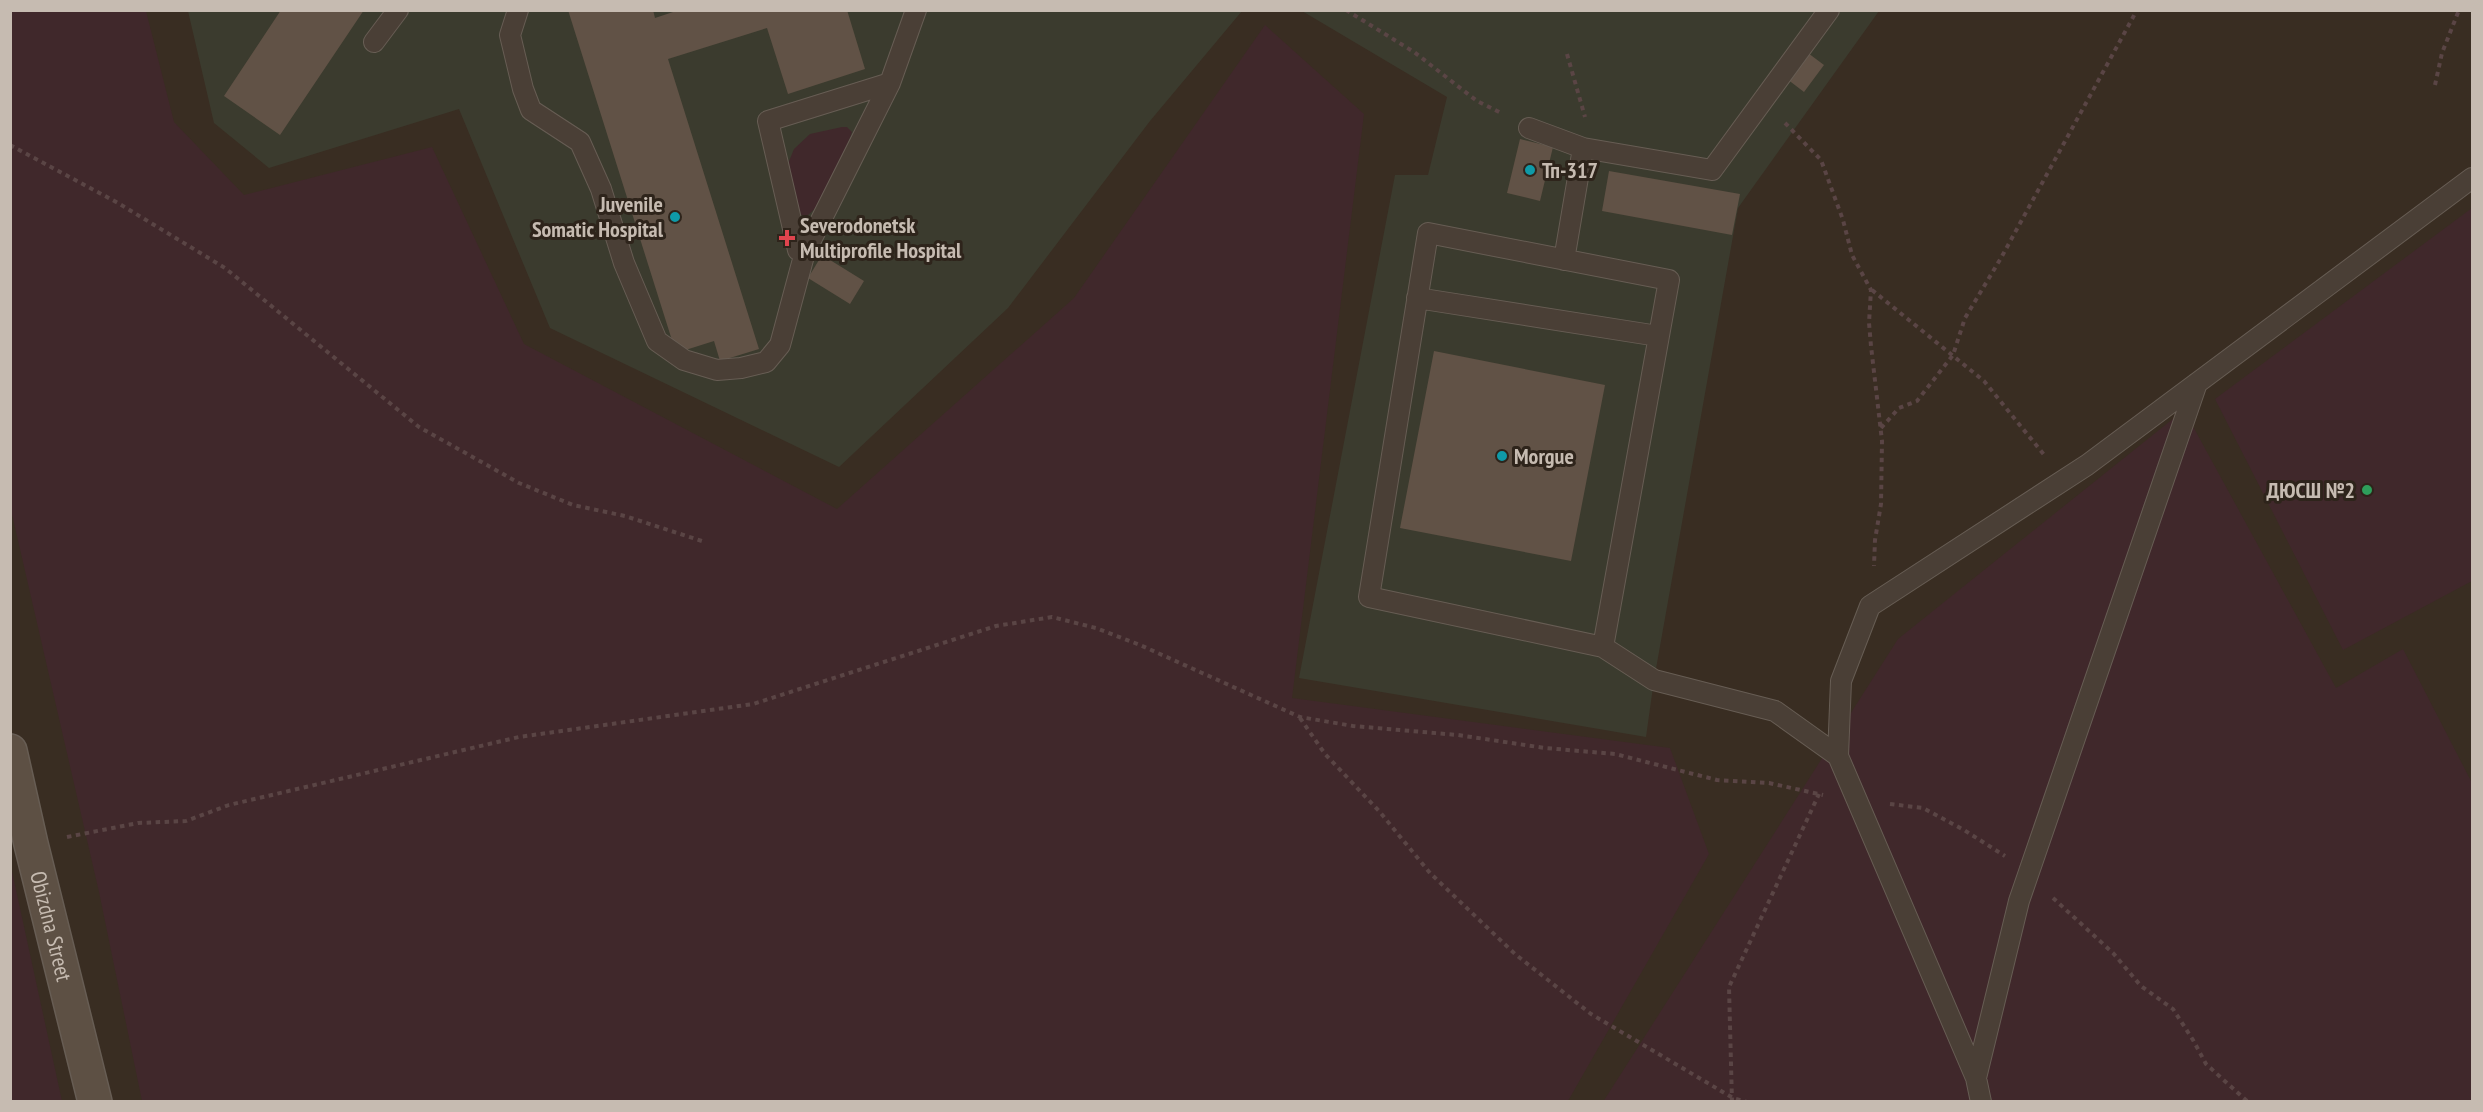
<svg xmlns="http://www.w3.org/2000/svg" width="2483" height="1112" font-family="'PT Sans Narrow',sans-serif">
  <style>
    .medical { fill: #3b3b2e }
    .green { fill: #40282b }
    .building { fill: #615246 }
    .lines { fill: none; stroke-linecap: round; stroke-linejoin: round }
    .service-casing { stroke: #675d54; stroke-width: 22 }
    .secondary-casing { stroke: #675d54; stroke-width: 36 }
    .path { stroke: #5a4545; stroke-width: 4; stroke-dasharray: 4.5 4.5; stroke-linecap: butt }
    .service { stroke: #4a3f36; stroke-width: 20 }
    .secondary { stroke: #5d5044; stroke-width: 33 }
    .culture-dot { fill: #0f9aa8; stroke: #2e241b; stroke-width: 2 }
    .health-dot { fill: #e0444e; stroke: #2e241b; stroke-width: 2 }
    .leisure-dot { fill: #2e9e5b; stroke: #2e241b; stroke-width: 2 }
    .labels { text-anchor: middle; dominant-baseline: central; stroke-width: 6; stroke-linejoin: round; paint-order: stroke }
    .poi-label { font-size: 22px; font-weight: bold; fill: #c6bbb1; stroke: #2e241b; text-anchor: start }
    .street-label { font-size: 22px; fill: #c6bbb1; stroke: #2e241b }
  </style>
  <rect width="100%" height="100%" fill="#392d22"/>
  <!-- medical -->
  <path class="medical" d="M188,11H1242L1150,121L1008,308L839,467L550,328L459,109L269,168L214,123Z
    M1302,11H1879L1738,208L1654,680L1646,737L1299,678L1395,175H1428L1447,97Z"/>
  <!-- green -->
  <path class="green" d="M10,11H146L174,122L244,195L432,147L524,344L837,509L1074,298L1265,25L1364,114L1292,698L1670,748L1709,854L1568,1101H142L99,892L11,510Z
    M842,127H847L852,132L850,138C840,160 826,205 805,217L797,212L785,171L794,149L810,134Z
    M2472,208V581L2343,650L2215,399Z
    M2184,410L2336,688L2403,649L2472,783V1101L1603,1102L1898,639Z
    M10,867H11L62,1101H11Z"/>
  <!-- building -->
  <path class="building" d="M281,10H364L280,135L224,96Z
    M568,10H653L655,18L679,10H847L865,69L788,94L767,28L668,59L759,349L720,361L714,341L676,353Z
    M1808,53L1824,65L1804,92L1787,79Z
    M1520,139L1553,147L1540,201L1507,193Z
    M1609,171L1740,194L1732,235L1602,211Z
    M822,255L864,281L850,304L808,278Z
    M1434,351L1605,385L1571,561L1400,528Z"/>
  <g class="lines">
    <!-- service casing -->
    <g class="service-casing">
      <path id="service" d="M518,10L510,35L523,89L531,110L580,142L601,189L624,263L657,341L684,360L717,370L741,368L766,362L780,345L805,252
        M374,42L398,10
        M890,83L768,121L798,250L805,252L890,83L916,10
        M1529,128L1583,148
        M1564,260L1583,148L1712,170L1829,10
        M1417,298L1658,336
        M1603,647L1669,280L1428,233L1369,597L1603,647L1654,680L1775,711L1838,756
        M1976,1078L2019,901L2197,383
        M1981,1102L1976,1078L1838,756L1841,681L1870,606L2087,465L2472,178"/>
    </g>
    <!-- secondary casing -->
    <g class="secondary-casing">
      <g id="secondary">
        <path id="s1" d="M10,751L31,844L95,1102"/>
      </g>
    </g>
    <!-- path -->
    <path class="path" d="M1346,10L1414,52L1477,101L1503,114
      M1567,54L1585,117
      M2435,85L2442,53L2459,10
      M1785,123L1821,160L1843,220L1852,255L1871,290L1869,323L1871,346L1882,441L1881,504L1875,540L1874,566
      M10,145L118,203L225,268L419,427L519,483L573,505L625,516L705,542
      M1872,290L1984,381L2045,456
      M1881,428L1899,408L1917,401L1953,355L1965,318L2001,258L2137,10
      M1300,718L1325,754L1379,811L1430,873L1515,954L1591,1014L1733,1098L1747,1102
      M1890,804L1923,808L1964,830L2005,856
      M67,837L138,823L186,821L229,805L519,737L753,704L996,626L1052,617L1096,628L1140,645L1300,717L1353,726L1458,735L1545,748L1615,754L1717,780L1769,783L1823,795
      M2053,898L2113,953L2141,986L2173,1009L2193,1040L2206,1064L2248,1102
      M1732,1102L1729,987L1819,794"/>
    <!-- service -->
    <use href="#service" class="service"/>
    <!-- secondary -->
    <use href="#secondary" class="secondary"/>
  </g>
  <!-- markers -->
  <g class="culture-dot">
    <circle cx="1530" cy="170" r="6"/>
    <circle cx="675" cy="217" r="6"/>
    <circle cx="1502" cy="456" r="6"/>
  </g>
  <path class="health-dot" d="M784 229h6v6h6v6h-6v6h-6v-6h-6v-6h6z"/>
  <circle class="leisure-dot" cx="2367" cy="490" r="6"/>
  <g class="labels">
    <!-- poi labels -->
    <g class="poi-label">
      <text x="1542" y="170">Тп-317</text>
      <text x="663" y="204" text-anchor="end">Juvenile<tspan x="663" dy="25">Somatic Hospital</tspan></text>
      <text x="800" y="225">Severodonetsk<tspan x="800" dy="25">Multiprofile Hospital</tspan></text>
      <text x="1514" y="456">Morgue</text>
      <text x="2355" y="490" text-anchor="end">ДЮСШ №2</text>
    </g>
    <!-- street labels -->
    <g class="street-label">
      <text stroke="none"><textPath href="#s1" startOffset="180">Obizdna Street</textPath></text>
    </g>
  </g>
  <!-- border -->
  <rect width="2483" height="1112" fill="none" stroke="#c6bbb1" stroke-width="24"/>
</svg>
